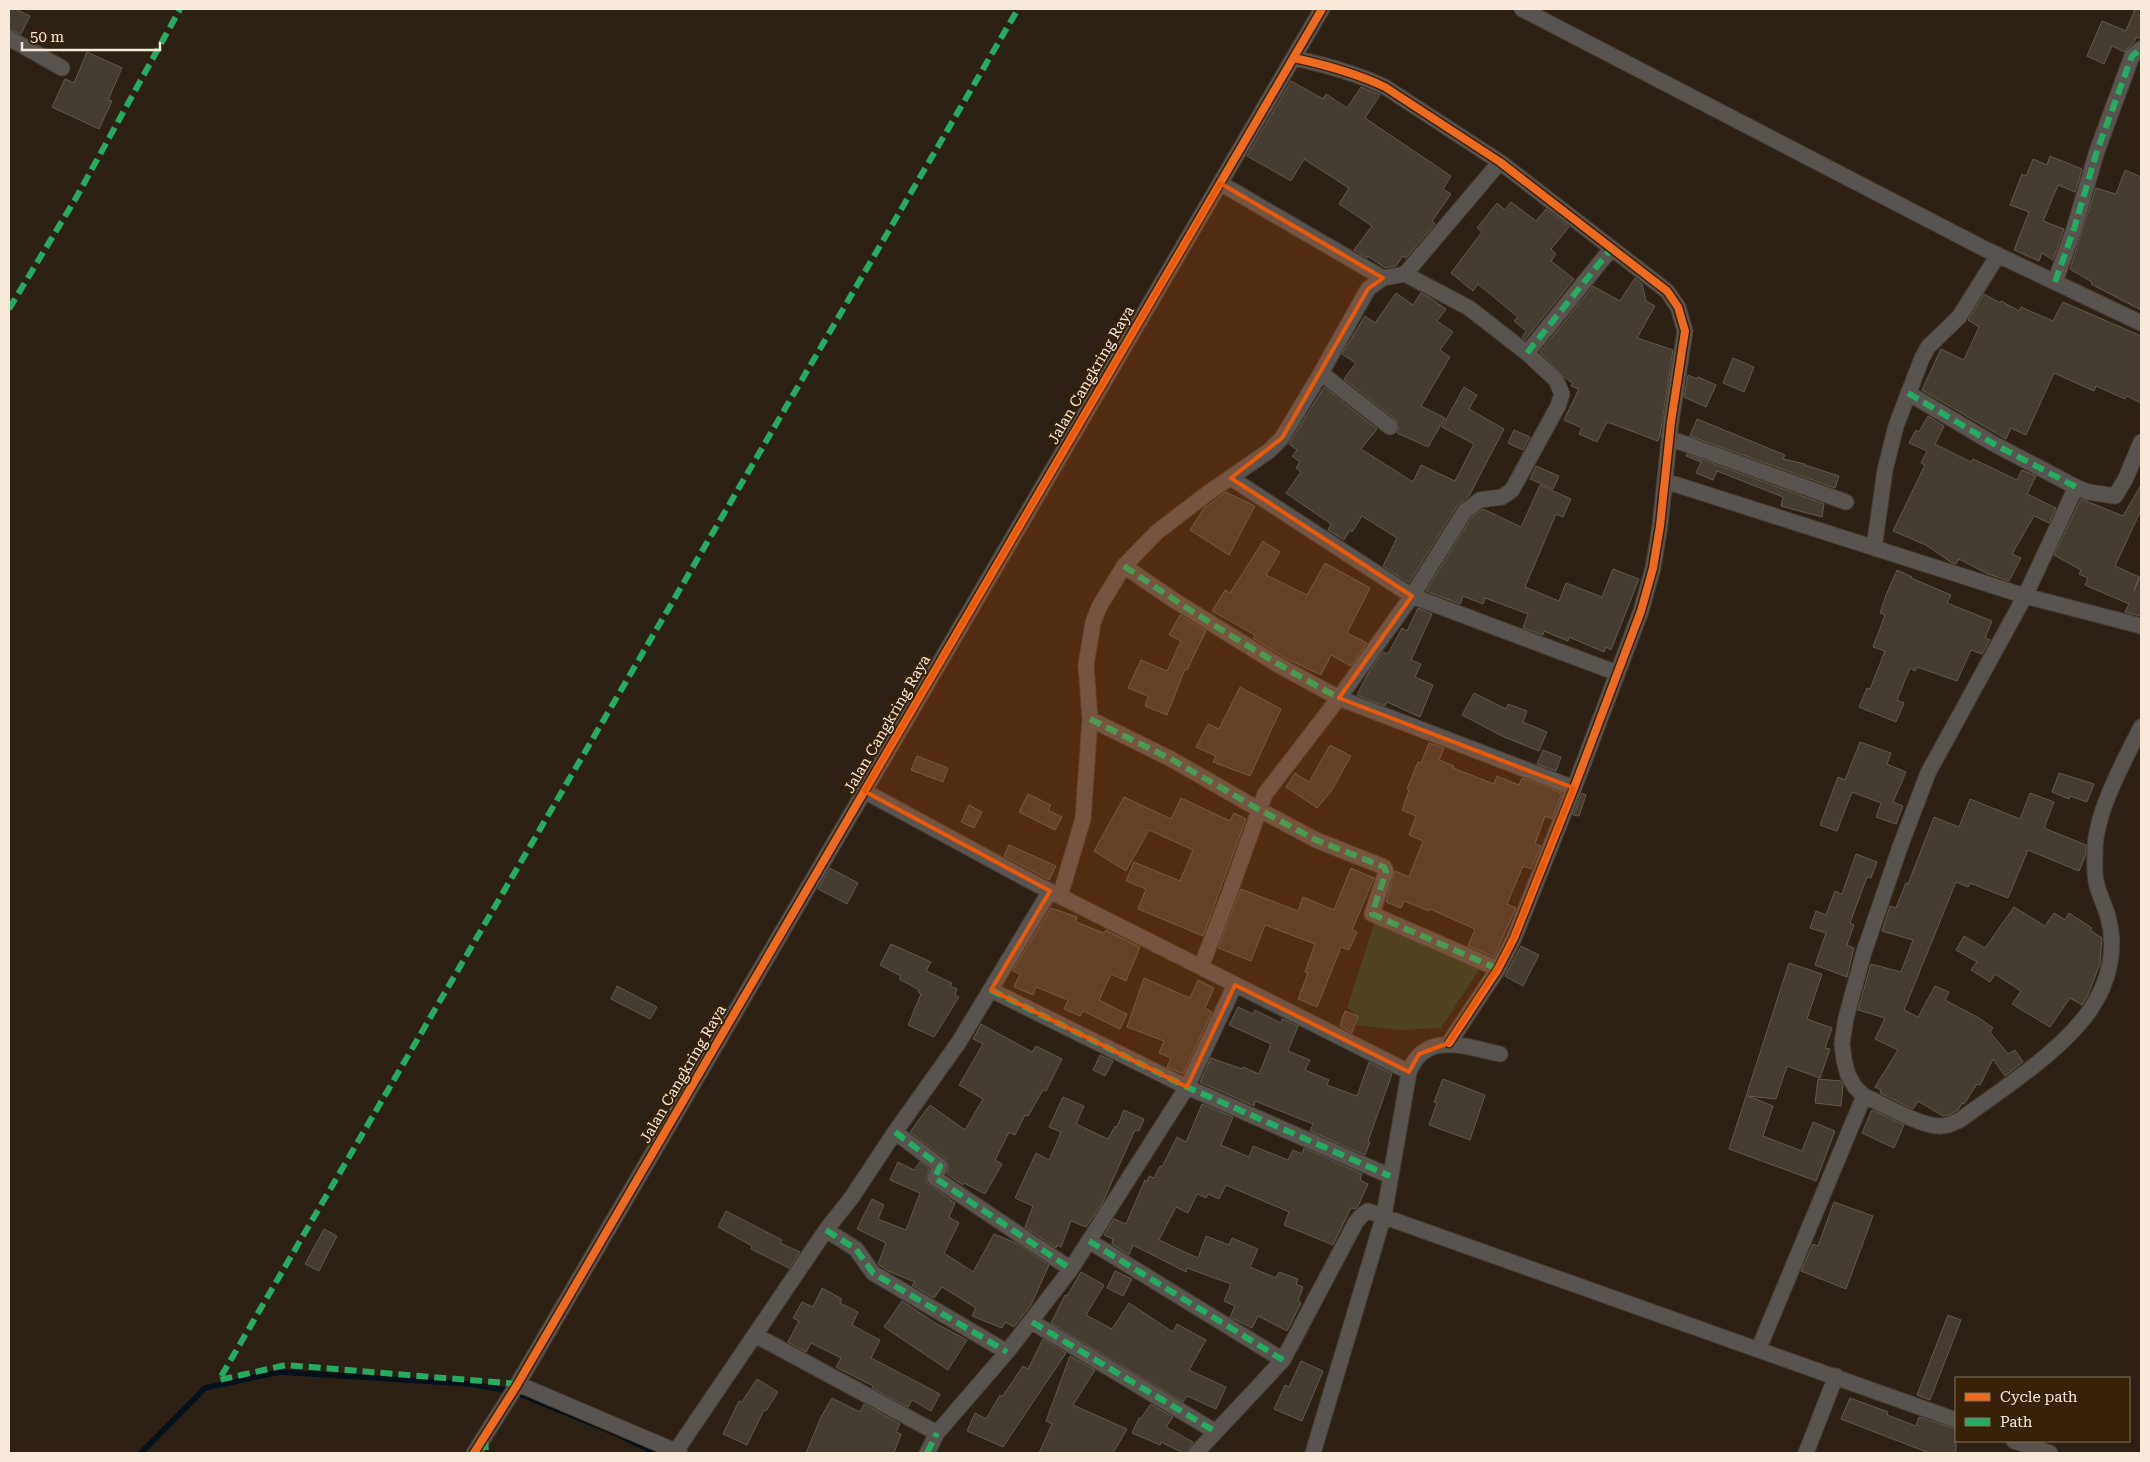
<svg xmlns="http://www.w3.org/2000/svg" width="2150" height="1462" font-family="'Roboto Serif',serif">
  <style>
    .green { fill: #2a3d27 }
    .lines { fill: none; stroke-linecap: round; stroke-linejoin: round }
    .stream { stroke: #04111a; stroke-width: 5.5 }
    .building { fill: #443c31; stroke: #63594e }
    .street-casing { stroke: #473d32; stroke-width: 17 }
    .street { stroke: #59544f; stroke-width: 15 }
    .quiet { stroke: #26ab63; stroke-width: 6; stroke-dasharray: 12 6; stroke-linecap: butt }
    .cycleway-casing { stroke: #372209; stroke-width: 11 }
    .cycleway { stroke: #ed6a23; stroke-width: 8 }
    .marked { fill: #e8590c; fill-opacity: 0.2; stroke: #e8590c; stroke-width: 4; stroke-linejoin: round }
    .labels { text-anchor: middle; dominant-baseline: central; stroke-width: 4.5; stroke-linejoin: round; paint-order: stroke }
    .street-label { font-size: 15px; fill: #f8eadb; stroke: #372209 }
  </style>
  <rect width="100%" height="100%" fill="#2c2114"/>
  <!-- green -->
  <path class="green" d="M1376,918L1481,967L1441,1028L1400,1030L1356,1025L1357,1015L1347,1008Z"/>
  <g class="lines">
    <!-- stream -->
    <path class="stream" d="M141,1453L205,1388L280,1372L470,1384L515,1392L615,1433L656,1453"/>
  </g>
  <!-- building -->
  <path class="building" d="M9,9H15L30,16L21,34L9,29Z
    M2135,9H2141V39L2137,37L2134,42L2124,52L2112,46L2104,64L2087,56L2102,21L2126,31Z
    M87,52L122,68L108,100L112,101L99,129L52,107L65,79L74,83Z
    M1291,81L1323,99L1326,94L1347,108L1361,87L1380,95L1365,118L1451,176L1443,189L1451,194L1432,221L1435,224L1406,258L1403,256L1396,266L1385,268L1368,256L1367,258L1354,250L1372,226L1339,204L1349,188L1304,159L1291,181L1247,156Z
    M2050,156L2082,169L2075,192L2058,185L2043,221L2064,229L2053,260L2042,253L2039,261L2014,250L2029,212L2010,205L2022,174L2026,176L2033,159L2047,165Z
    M2125,170L2141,177V310L2091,284L2092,282L2070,269L2096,188L2116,194Z
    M1511,202L1536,221L1546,209L1569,227L1551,249L1556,254L1551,261L1574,279L1525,340L1522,337L1526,331L1514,321L1518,317L1478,284L1473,291L1451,273L1482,232L1477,228L1497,203L1505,210Z
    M1635,278L1642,284L1646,301L1655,306L1637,338L1673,350L1660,435L1658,441L1607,422L1597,442L1579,434L1582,428L1564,420L1579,389L1571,386L1573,383L1565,378L1540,352L1593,286L1620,301Z
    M1396,293L1413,305L1421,293L1430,298L1446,309L1437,321L1453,332L1440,350L1450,357L1421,406L1445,418L1428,447L1397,433L1399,428L1396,420L1344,379L1356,363L1342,354L1354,334L1365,316L1375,323Z
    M1984,294L2000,303L2001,301L2019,311L2021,307L2053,321L2063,302L2141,336V403L2127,396L2125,399L2096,386L2094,391L2054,373L2026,435L2011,428L2006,439L1922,390L1941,349L1964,360L1979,327L1968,320Z
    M1733,358L1754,367L1744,392L1723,383Z
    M1688,375L1697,379L1698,377L1716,385L1706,407L1684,397Z
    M1324,387L1377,429L1361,449L1413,482L1421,465L1455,481L1474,444L1442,427L1464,387L1477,395L1469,409L1504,429L1469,496L1457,506L1409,583L1383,566L1397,538L1362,516L1352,532L1350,530L1344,540L1328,530L1331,524L1286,493L1301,472L1296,468L1300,462L1292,456L1297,450L1289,444Z
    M1928,416L1944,426L1935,444L1971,462L1973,459L2017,480L2022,470L2036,476L2027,494L2056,508L2049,523L2034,516L2012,554L2021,558L2009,581L1988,574L1959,559L1956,564L1952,563L1926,545L1893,531L1925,465L1921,463L1927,451L1909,443L1916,430L1919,432Z
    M1697,419L1785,455L1783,459L1805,464V465L1839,476L1835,488L1690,436Z
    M1514,430L1530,437L1523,450L1508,443Z
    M1687,454L1824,504L1822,517L1781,506L1783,497L1717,471L1713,480L1696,473L1701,462L1686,456Z
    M1536,466L1559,476L1553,489L1530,479Z
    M1540,485L1571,499L1563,517L1556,514L1525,587L1559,601L1566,583L1602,597L1613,569L1639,579L1611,650L1606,647L1604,652L1569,637L1568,641L1544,631L1543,635L1523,628L1528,614L1485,598L1483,604L1463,596L1460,604L1426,591L1472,517L1483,509L1521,527Z
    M2141,485V510L2115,566L2139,577L2134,591L2141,574V616L2125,612L2129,604L2085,585L2088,578L2079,574L2081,570L2054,555L2081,499L2123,516Z
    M1226,492L1255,506L1229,555L1190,530L1204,508Z
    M1263,541L1280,552L1266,575L1307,595L1325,563L1370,588L1347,633L1367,643L1351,666L1331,655L1321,675L1285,658L1253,638L1255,635L1212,611L1225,590L1230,593Z
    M1897,570L1912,577L1911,578L1951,595L1947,603L1992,621L1985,638L1990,640L1982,654L1971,650L1957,681L1917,667L1915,671L1910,668L1897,700L1904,703L1896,722L1859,707L1867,688L1870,689L1885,651L1873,647L1885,615L1880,613L1886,595Z
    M1418,608L1432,614L1411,660L1421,664L1415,677L1433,685L1420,717L1387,702L1385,706L1357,695L1367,675L1383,652L1388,654L1402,628L1407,631Z
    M1180,615L1206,631L1187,670L1185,669L1167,715L1145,706L1148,696L1128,688L1141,660L1167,671L1181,641L1169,635Z
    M1240,687L1281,709L1250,776L1213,762L1216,756L1196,747L1208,724L1219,729Z
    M1474,693L1506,709L1508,704L1527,711L1523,722L1547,732L1539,751L1504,737L1462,715Z
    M1860,742L1891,753L1887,764L1906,772L1893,802L1903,806L1896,824L1876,817L1881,803L1852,792L1837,831L1820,825L1838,777L1845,780Z
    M1429,743L1444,748L1439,760L1454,766L1453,768L1494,784L1497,776L1519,785L1522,778L1562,793L1552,819L1545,816L1535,844L1541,846L1531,869L1523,866L1507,904L1516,908L1494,957L1468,946L1475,929L1430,909L1429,911L1404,901L1401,908L1386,902L1395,871L1409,877L1423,841L1409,835L1416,816L1402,810L1409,790L1407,789L1418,762L1421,763Z
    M1330,745L1351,756L1332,790L1317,808L1286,787L1295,773L1309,782Z
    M1543,750L1561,757L1556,771L1537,764Z
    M917,756L948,768L943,782L911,770Z
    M2059,773L2094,784L2087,802L2070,796L2069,799L2052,792Z
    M1582,793L1586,795L1579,816L1573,815Z
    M2030,793L2054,802L2044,828L2086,845V854L2079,871L2028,850L2008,898L1970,883L1968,887L1956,882L1904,1010L1918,1017L1935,986L1949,992L1945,1000L1979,1018L1993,1028L1990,1032L2008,1054L2015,1050L2023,1062L2005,1076L1993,1059L1980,1085L1977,1084L1964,1104L1962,1103L1958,1110L1949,1115L1943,1116L1918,1101L1913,1109L1880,1093L1881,1090L1875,1087L1898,1050L1875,1039L1885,1018L1858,1010L1871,964L1901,972L1913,940L1882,931L1890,906L1896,908L1906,883L1908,884L1934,817L1959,827L1970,799L2020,819Z
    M1028,794L1051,805L1048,810L1062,817L1055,830L1019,812Z
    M1124,797L1171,819L1181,798L1230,821L1234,813L1246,819L1203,936L1138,909L1146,889L1126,881L1134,862L1180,881L1193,850L1149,830L1126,871L1094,851Z
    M969,805L982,812L974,828L961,822Z
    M1009,845L1056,866L1049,880L1004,856Z
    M1856,854L1877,862L1871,878L1867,877L1850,923L1854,925L1847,945L1854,948L1847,977L1815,965L1826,933L1810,928L1816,911L1826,915L1835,891L1842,894Z
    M830,868L858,883L847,904L818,889Z
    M1351,868L1374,878L1352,930L1357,932L1349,950L1341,947L1317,1007L1298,999L1308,973L1305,972L1315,944L1265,925L1251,961L1218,948L1241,889L1298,911L1303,897L1334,910Z
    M2014,907L2045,926L2054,913L2065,920L2069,913L2092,928L2090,930L2102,938L2100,964L2088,995L2082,1005L2070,998L2050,1027L2012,1004L2021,991L1995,974L1990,982L1971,970L1977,962L1956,950L1964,936L1985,948Z
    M1051,908L1077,917L1076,922L1104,933L1106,930L1140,947L1126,981L1111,974L1099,1000L1127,1014L1120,1029L1083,1011L1080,1016L1064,1009L1068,1000L1036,987L1033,995L1014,987L1020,974L1013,971V970Z
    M891,944L931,962L926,971L952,983L950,986L957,989L955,995L959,997L934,1037L908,1025L921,994L918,992L919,990L899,979L901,976L880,965Z
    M1521,946L1539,955L1523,986L1505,976Z
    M1789,963L1822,974L1807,1019L1832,1028L1825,1048L1830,1049L1820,1078L1787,1066L1776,1099L1748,1096L1773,1106L1763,1136L1802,1151L1813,1122L1835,1131L1816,1181L1729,1149Z
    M1144,978L1190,998L1198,980L1214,988L1205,1008L1212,1012L1183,1074L1167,1067L1171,1058L1159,1053L1164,1041L1127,1027Z
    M617,986L657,1007L650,1019L611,999Z
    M1238,1007L1253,1014L1255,1010L1281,1023L1282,1019L1298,1026L1288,1051L1310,1060L1305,1070L1329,1080L1327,1085L1357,1096L1369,1062L1392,1074L1368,1141L1370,1142L1365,1155L1310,1131L1313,1124L1255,1101L1254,1106L1200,1082L1211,1058L1242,1069L1243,1067L1259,1074L1271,1044L1229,1025Z
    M1345,1011L1358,1016L1352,1033L1340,1026Z
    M981,1024L1032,1052L1036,1046L1062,1059L1046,1091L1043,1090L1028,1116L1025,1115L1015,1135L1009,1132L995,1160L1002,1164L985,1194L964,1183L963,1185L947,1174L949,1166L946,1159L910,1132L930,1105L965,1130L983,1099L959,1085L983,1044L973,1039Z
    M1100,1055L1113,1061L1105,1076L1093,1070Z
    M1443,1079L1485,1095L1470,1140L1429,1125L1437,1103L1434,1102Z
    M1818,1079L1841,1081L1843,1085L1841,1106L1815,1103Z
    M1063,1097L1084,1106L1076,1124L1108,1139L1115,1126L1117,1127L1124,1110L1144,1119L1139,1131L1135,1130L1102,1204L1086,1227L1071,1221L1061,1247L1057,1245L1056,1248L1025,1227L1033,1206L1015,1198L1036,1153L1049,1160L1061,1132L1049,1127Z
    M1202,1104L1233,1117L1221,1145L1249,1157L1253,1146L1288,1160L1293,1150L1302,1154L1304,1148L1362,1174L1360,1180L1368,1184L1358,1206L1355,1209L1351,1208L1333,1245L1284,1225L1289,1212L1226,1185L1219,1199L1208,1194L1206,1198L1197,1194L1188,1213L1176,1207L1159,1240L1198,1258L1206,1236L1229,1245L1232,1238L1258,1249L1250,1267L1276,1278L1279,1272L1298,1279L1296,1284L1303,1287L1298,1301L1301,1303L1287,1331L1258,1316L1252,1328L1230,1317L1235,1306L1224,1301L1231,1284L1187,1268L1186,1272L1133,1245L1129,1255L1112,1244L1113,1239L1104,1235L1114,1219L1126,1224L1145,1180L1147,1182L1149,1176L1154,1178L1160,1166L1162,1167L1177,1137L1186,1142Z
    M1872,1110L1904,1125L1894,1148L1862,1133Z
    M898,1162L914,1170L920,1162L929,1169L926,1178L927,1183L955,1203L949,1217L959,1223L944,1253L973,1272L994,1234L1016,1243L1049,1265L1031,1305L1014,1327L1005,1322L1002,1328L972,1316L976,1308L942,1287L934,1298L912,1285L915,1282L888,1271L878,1264L886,1243L857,1229L872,1199L884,1205L878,1219L906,1230L920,1193L890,1180Z
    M1834,1202L1873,1216L1846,1289L1801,1271L1813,1244L1818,1246Z
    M726,1211L782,1240L780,1243L800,1252L789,1268L751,1249L752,1246L718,1227Z
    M324,1229L337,1236L319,1271L305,1264Z
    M1115,1271L1132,1279L1123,1296L1107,1288Z
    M1081,1272L1104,1285L1086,1315L1112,1329L1129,1303L1173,1332L1177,1324L1206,1340L1189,1370L1226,1387L1216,1409L1187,1396L1183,1402L1051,1323L1065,1295L1067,1296Z
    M822,1288L842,1299L840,1303L858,1312L852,1325L880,1340L871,1358L940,1394L931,1411L912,1400L908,1407L872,1388L873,1386L836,1367L841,1358L811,1343L806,1352L788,1342L799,1321L793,1318L802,1302L813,1307Z
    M902,1301L937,1324L967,1340L948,1370L884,1327Z
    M1948,1315L1961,1320L1930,1400L1917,1395Z
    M1043,1339L1066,1353L1003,1447L967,1431L975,1413L986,1419L1000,1395L1002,1397L1023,1366L1028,1369Z
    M1070,1356L1095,1370L1073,1405L1127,1429L1113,1453H1039L1052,1424L1046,1421Z
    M1301,1361L1323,1371L1302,1421L1274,1409L1285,1385L1289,1387Z
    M757,1379L778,1392L766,1411L764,1410L747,1445L723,1434L739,1401L742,1402Z
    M832,1398L860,1412L864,1404L900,1424L896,1432L901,1434L894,1453H806L821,1417Z
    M1850,1398L1888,1412L1887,1415L1916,1426L1919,1417L1956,1429V1453H1929L1841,1419Z
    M1151,1404L1173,1417L1166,1427L1193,1442L1187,1453H1183L1161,1442L1160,1445L1132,1433L1139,1418H1141Z"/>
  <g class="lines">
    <!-- street casing -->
    <g class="street-casing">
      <path id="street" d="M1522,9L1983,248L2141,323
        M9,38L62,68
        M1294,58C1326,65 1356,73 1385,87L1500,162L1667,291L1678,307L1685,331L1671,422L1660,526L1653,568L1641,611L1574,788L1514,938L1498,969L1449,1043
        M1405,274L1500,162
        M2055,282L2074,229L2097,151L2132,56L2141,49
        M1527,353L1611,249
        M1321,373L1390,427
        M1908,393L1994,444L2076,487
        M1669,438L1846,502
        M1231,478L1412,596L1617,673
        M1665,481L2025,596L2141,626
        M1874,548L1885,470L1896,426L1922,358L1928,347L1959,317L1998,255
        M1124,566L1172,599L1280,666L1339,698L1574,788
        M1090,719L1171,759L1258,809L1316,840L1384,867L1386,872L1372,914L1498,969
        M864,791L1032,882L1409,1072
        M1060,896L1083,819L1090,719L1086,665L1093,623L1099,607L1124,566L1157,532L1208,493L1269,451L1282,438L1321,373L1368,289L1383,278
        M1201,967L1228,897L1265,794L1339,698L1412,596L1465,511L1480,500L1502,497L1512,490L1558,406L1562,394L1556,380L1527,353L1469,308L1405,274L1383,278L1220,183
        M991,990L1187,1087L1390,1176
        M1864,1096C1883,1104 1918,1125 1938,1126C1946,1127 1953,1123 1960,1120C2001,1090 2062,1051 2090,1010C2109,983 2117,949 2108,917C2105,905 2098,893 2096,881C2094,872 2095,860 2095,851C2095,813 2124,761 2141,727
        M895,1132L940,1166L935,1178L1071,1269
        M826,1230L856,1249L873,1273L1007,1352
        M1089,1241L1283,1360
        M1032,1322L1216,1432
        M755,1335L937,1433
        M1759,1348L1864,1096L1855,1087L1848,1075L1844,1060L1842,1043L1846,1018L1864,952L1900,847L1928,773L2025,596L2076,487L2088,492L2115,496L2125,480L2141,442
        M518,1384L680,1453
        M2014,1441L2050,1453
        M676,1451L826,1230L852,1197L895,1132L959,1042L1050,891
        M474,1453L517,1385L1322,9
        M927,1453L937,1433L1007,1352L1071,1269L1187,1087L1235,985
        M1196,1453L1283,1360L1356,1222L1362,1215L1368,1211L1956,1420
        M1313,1453L1384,1215L1409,1072C1425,1030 1467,1047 1500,1054
        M1806,1453L1836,1376"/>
    </g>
    <!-- street -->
    <use href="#street" class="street"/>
    <!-- quiet -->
    <path class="quiet" d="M2055,282L2074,229L2097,151L2132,56L2141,49
      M9,309L76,198L180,9
      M1527,353L1611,249
      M1908,393L1994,444L2076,487
      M1124,566C1194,614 1265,658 1339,698
      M1090,719L1171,759L1258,809L1316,840L1384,867L1386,872L1372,914L1498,969
      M991,990L1187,1087L1390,1176
      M895,1132L940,1166L935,1178L1071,1269
      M826,1230L856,1249L873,1273L1007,1352
      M1089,1241L1283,1360
      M1032,1322L1216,1432
      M518,1384L286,1365L219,1380L1018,9
      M485,1438L486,1453
      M927,1453L937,1433"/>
    <!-- cycleway casing -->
    <g class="cycleway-casing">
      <path id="cycleway" d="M1294,58C1326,65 1356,73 1385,87L1500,162L1667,291L1678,307L1685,331L1671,422L1660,526L1653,568L1641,611L1574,788L1514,938L1498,969L1449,1043
        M474,1453L517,1385L1322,9"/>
    </g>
    <!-- cycleway -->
    <use href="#cycleway" class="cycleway"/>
  </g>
  <!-- marked area -->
  <path class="marked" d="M1220,183L1383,278L1368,289L1282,438L1231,478L1412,596L1339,698L1574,788L1510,948L1449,1043L1419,1054L1409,1072L1235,985L1187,1087L991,990L1050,891L864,791Z"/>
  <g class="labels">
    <!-- street labels -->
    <g class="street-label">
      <text transform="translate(1091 375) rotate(-60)">Jalan Cangkring Raya</text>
      <text transform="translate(887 724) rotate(-60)">Jalan Cangkring Raya</text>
      <text transform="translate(683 1074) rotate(-60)">Jalan Cangkring Raya</text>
    </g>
  </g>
  <!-- border -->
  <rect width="2150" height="1462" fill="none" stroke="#f8eadb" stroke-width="20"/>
  <!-- legend -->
  <rect x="1955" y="1377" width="175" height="65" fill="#372209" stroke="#84725d"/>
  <rect x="1965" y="1393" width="25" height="8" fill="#ed6a23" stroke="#84725d"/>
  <text x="2000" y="1402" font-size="15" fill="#f8eadb">Cycle path</text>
  <rect x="1965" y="1418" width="25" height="8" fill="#26ab63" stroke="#84725d"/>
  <text x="2000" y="1427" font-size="15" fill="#f8eadb">Path</text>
  <!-- scale -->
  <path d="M22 42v8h138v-8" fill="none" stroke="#f8eadb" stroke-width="2.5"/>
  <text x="30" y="42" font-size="15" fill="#f8eadb" stroke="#372209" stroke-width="4" paint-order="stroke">50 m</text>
</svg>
